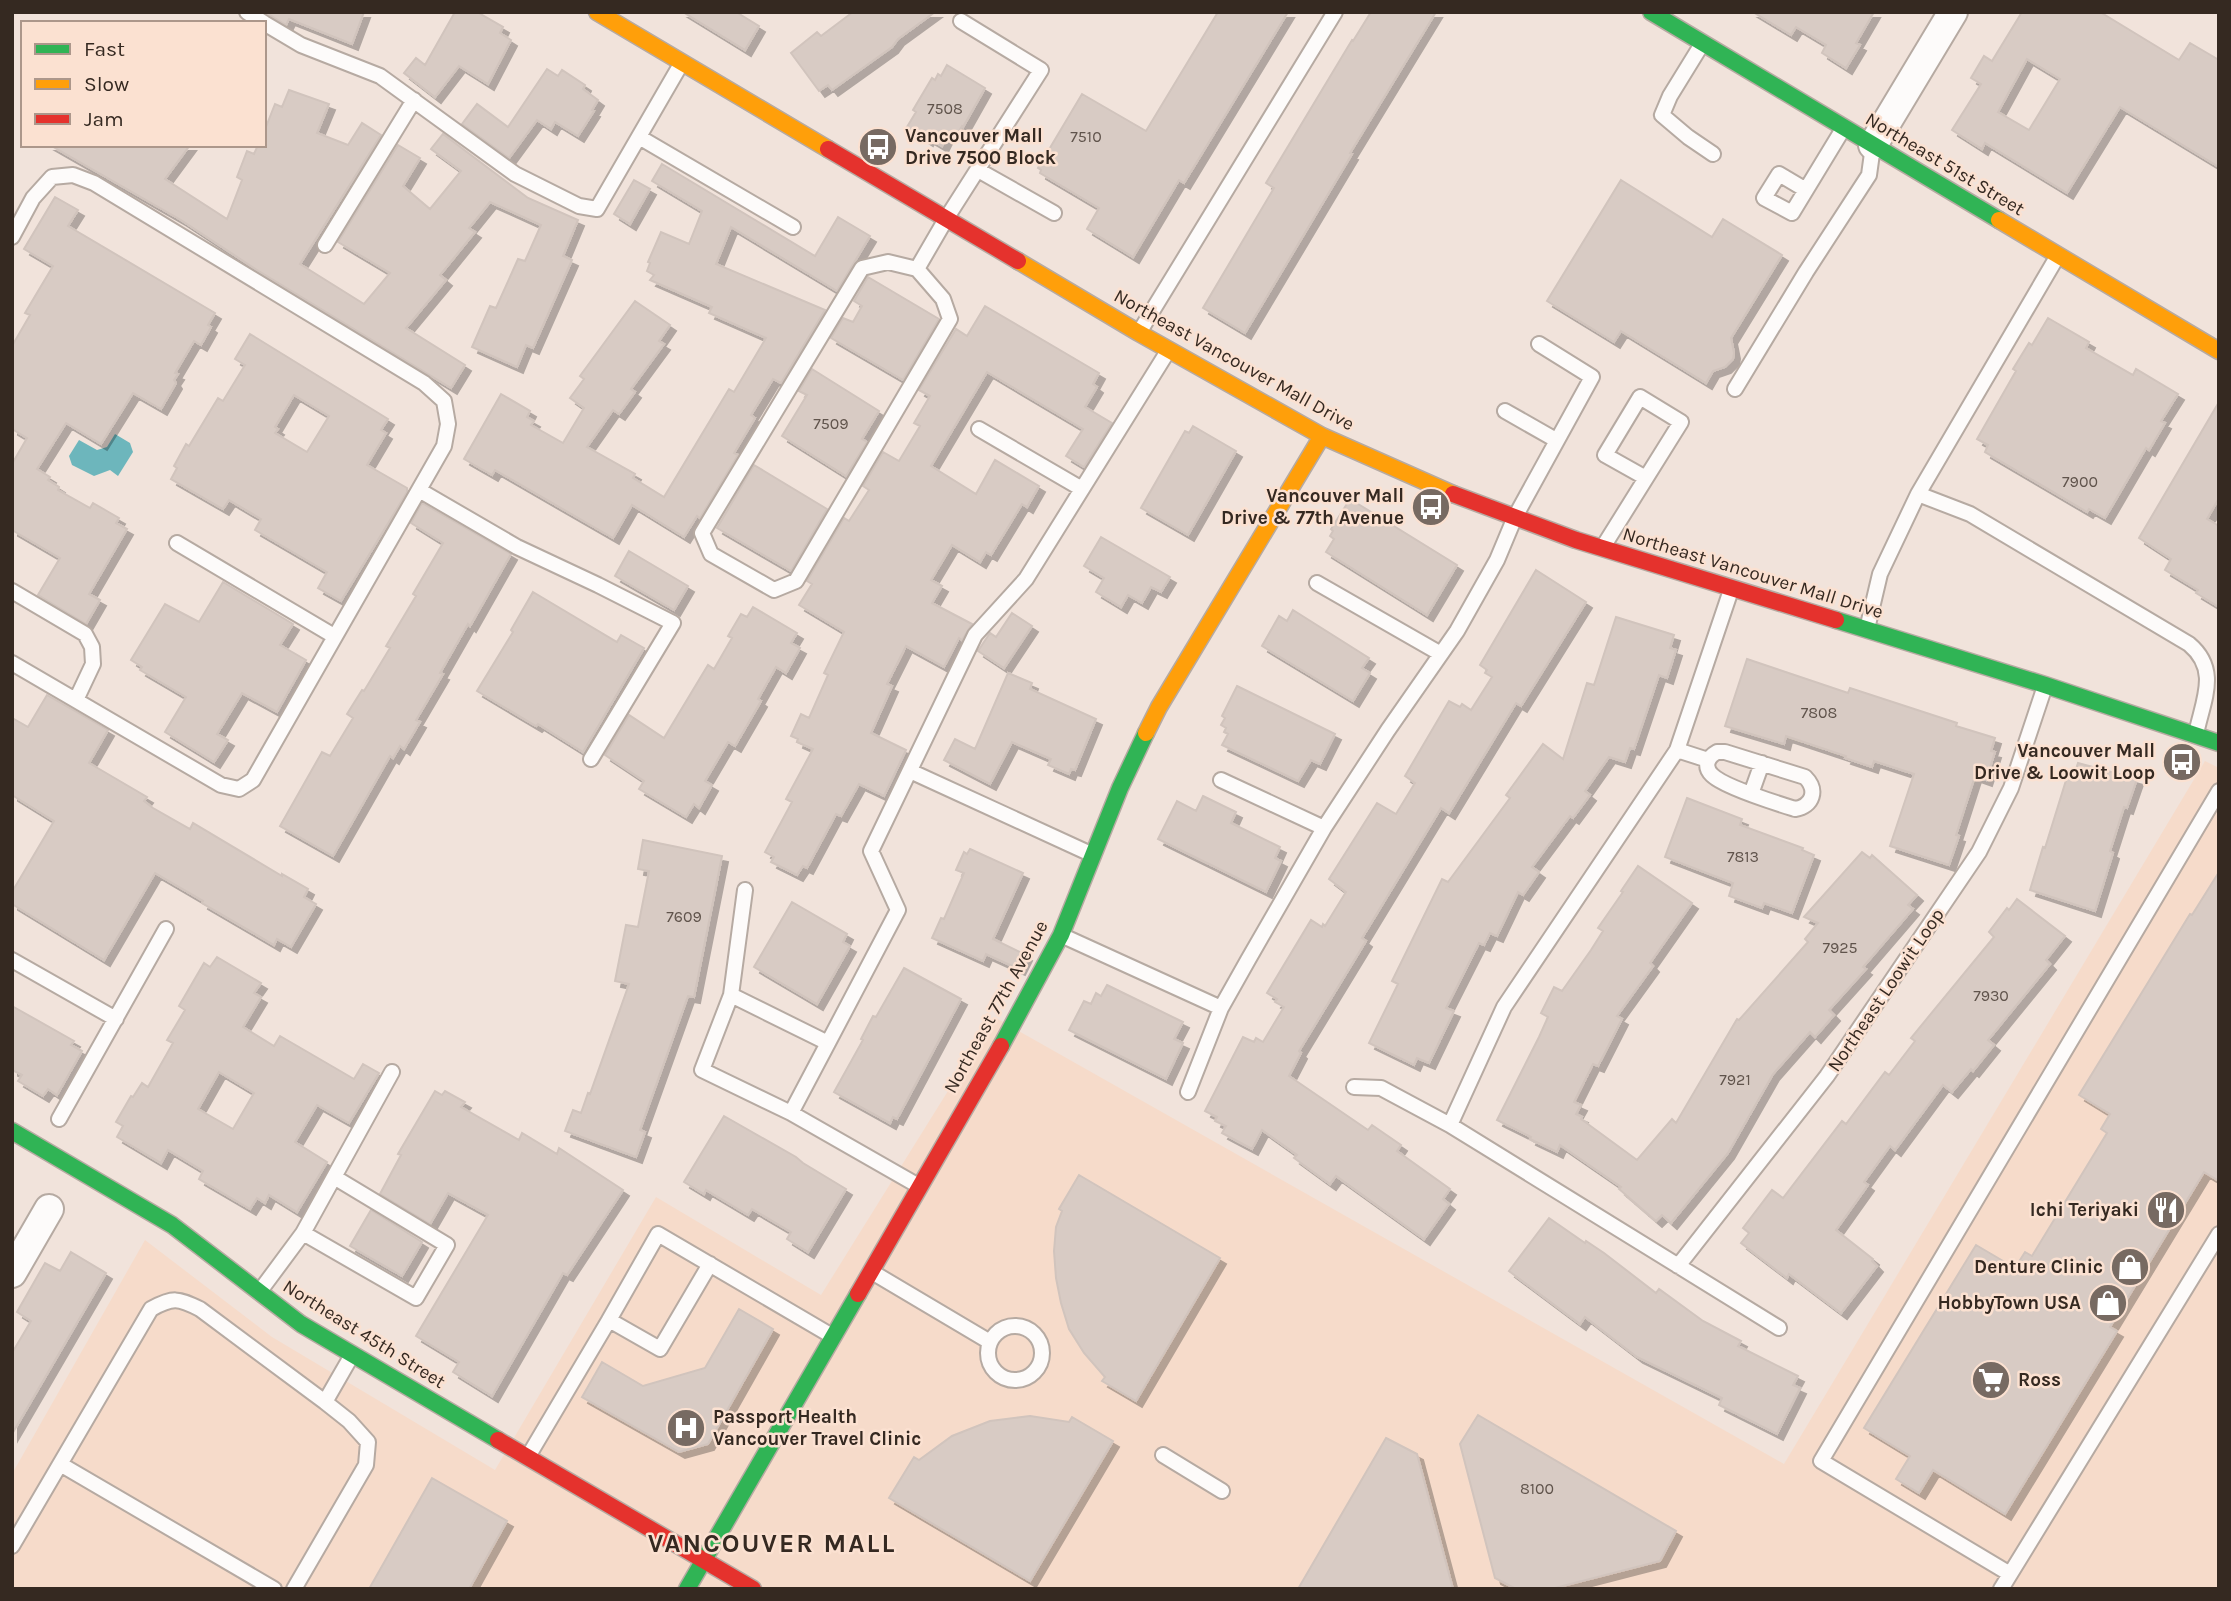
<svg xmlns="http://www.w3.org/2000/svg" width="2231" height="1601" font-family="Karla,sans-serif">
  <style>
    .built { fill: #f6dbca }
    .water { fill: #6db6bc }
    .building { fill: #d8cbc4; stroke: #d1c4bd; stroke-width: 2; fill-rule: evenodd; filter: url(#shadow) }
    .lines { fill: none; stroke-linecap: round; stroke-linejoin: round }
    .lane-casing { stroke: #b6aaa2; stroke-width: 18 }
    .street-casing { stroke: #b6aaa2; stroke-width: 32 }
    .fast-casing { stroke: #b6aaa2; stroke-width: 19 }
    .slow-casing { stroke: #b6aaa2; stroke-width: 19 }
    .jam-casing { stroke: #b6aaa2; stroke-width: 19 }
    .lane { stroke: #fdfbfa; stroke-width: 14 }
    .street { stroke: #fdfbfa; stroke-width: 28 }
    .fast { stroke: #30b455; stroke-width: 16 }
    .slow { stroke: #ff9f0a; stroke-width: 16 }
    .jam { stroke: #e5322d; stroke-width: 16 }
    .labels { text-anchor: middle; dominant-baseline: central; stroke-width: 5; stroke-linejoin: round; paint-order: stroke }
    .number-label { font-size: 16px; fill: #60544c }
    .poi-label { font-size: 19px; font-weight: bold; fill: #352921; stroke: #fbe1d1; text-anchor: end }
    .street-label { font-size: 19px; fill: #352921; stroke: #fbe1d1 }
    .district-label { font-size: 26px; font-weight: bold; letter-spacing: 2px; fill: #352921; stroke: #fbe1d1 }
  </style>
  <defs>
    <filter id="shadow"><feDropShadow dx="6" dy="6" stdDeviation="0" flood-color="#0004"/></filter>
  </defs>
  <rect width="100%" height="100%" fill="#f1e3db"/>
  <!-- built -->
  <path class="built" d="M2205,761L2219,768V1589H12V1474L145,1240L272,1337L495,1470L656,1197L821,1295L994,1017L1784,1464Z"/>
  <!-- water -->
  <path class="water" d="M115,434L130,443L133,452L118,476L110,470L94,476L72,465L69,456L79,440L97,450L107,447Z"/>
  <!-- building -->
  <path class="building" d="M265,12H364L352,44L289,19L286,25Z
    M455,12H477L503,27L500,33L511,40L488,84L459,66L435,97L404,73L416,58L425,65Z
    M683,12H736L759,26L745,50Z
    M853,12H935L898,39L892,47L832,90L828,85L819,91L791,53L817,32L821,36Z
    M1218,12H1288L1184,183L1179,180L1133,257L1087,229L1099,208L1040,173L1041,170L1038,168L1082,94L1146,131Z
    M1371,12H1436L1350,153L1352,154L1245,333L1203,308L1274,188L1266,183L1352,40L1353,41Z
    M1753,12H1874L1856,43L1860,45L1846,68L1822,53L1826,45L1796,27L1791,35Z
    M2022,12H2100L2179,60L2190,43L2219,60V167L2120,107L2067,193L1985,143L1982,149L1952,130L1981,84L1971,78L1984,56L1992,61ZM2027,59L2060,79L2029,130L1998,112Z
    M947,65L985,88L963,127L962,126L956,136L949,132L942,146L928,138L927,140L907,127L916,112L913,110L932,78L935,80L938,74L941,76Z
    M547,69L558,76L562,70L585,85L583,89L598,100L592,110L594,111L578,136L555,122L551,129L537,120L509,158L462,124L477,104L508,127Z
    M289,90L329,104L317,133L348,145L362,123L381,135L300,264L364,304L390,273L338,242L398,145L420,158L403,186L430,209L461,171L431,149L443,134L528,198L578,220L563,256L572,260L533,348L526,345L517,367L472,347L490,306L496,308L518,259L525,261L541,225L490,202L469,228L475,232L440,275L446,280L406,328L465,365L451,388L257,270L181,220L50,145H190L165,179L227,219L242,180L237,177L247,151L254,154L258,145H264V132L275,104L282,107Z
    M662,164L815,256L838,217L870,236L837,291L731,227L716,264L825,310L781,383L773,379L751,415L755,418L734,453L738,455L700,518L697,516L684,537L632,505L613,538L495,470L492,475L464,459L501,394L530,411L527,417L534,421L531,425L563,443L584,408L570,398L584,379L580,376L635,301L670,325L659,341L664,344L631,389L635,392L619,414L613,410L587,447L635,474L633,478L664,497L729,389L734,392L766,338L709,313L712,307L650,280L654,275L647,271L650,263L648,262L661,232L689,244L702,211L652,181Z
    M634,180L650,189L630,224L614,214Z
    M1621,180L1712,237L1723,219L1782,255L1731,338L1734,353L1733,359L1725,367L1713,371L1706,383L1621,331L1614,342L1547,301Z
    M55,197L78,210L68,226L215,313L208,325L211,327L201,345L194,341L175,373L178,374L174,380L176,383L161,409L133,393L101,444L66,423L37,469L50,477L48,480L59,487L58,490L90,508L93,503L119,518L116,523L127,529L89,594L100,600L86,624L38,595L60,558L12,530V464L27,438L12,429V346L30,315L25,313L53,266L24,249Z
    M868,277L939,319L903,380L831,338L843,318L853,322L862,306L854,301Z
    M985,306L1099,373L1093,384L1097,387L1085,407L1112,423L1084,467L1066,456L1083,429L987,372L931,466L976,494L995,460L1039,486L1027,507L1022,504L991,555L986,552L980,562L952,545L931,580L942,586L932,603L972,624L962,640L959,638L944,667L906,646L887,684L892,686L871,733L906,750L884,796L859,784L841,816L836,814L807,868L803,866L797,875L771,862L774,857L765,852L792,802L786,799L813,749L797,742L798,739L791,736L801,714L809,718L828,675L824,673L844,632L799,605L812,584L807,581L844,518L849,521L869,490L863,486L883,452L899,461L920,426L914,423L930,396L919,390L956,329L967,336Z
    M2048,318L2089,342L2086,348L2133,375L2136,369L2178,394L2161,421L2165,423L2149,450L2146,448L2105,518L2089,509L2087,512L1985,452L1988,445L1977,439L2016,371L2013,369L2029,343L2032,345Z
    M250,334L388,419L381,430L386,433L367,465L407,488V492L341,601L318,588L327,572L255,530L261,519L229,500L223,509L171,479L177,468L174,466L186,444L189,446L218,398L223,401L245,365L235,359ZM294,395L329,416L307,452L275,433L278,429L275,427Z
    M812,369L879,411L862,439L867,442L846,476L782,436L807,395L799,391Z
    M2219,402V498L2207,519L2219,526V607L2196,593L2198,590L2165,570L2171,559L2139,538Z
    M1193,426L1236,451L1188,535L1141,508L1185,431L1189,433Z
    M754,465L827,509L791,571L717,528Z
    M1350,499L1457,565L1427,615L1326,552L1334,539L1330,536L1333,531L1331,529Z
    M422,503L511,554L470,626L468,624L440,673L443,674L416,720L420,722L404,749L400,746L393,758L390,756L333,856L280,826L322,752L330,756L353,718L347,714L362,690L364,691L390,648L386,646L416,596L413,594L443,543L411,523Z
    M1101,537L1170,577L1161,592L1151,587L1142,603L1128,595L1121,607L1096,592L1104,578L1084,566Z
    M629,551L688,586L674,610L615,576Z
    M1536,570L1586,602L1521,706L1516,703L1449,813L1441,808L1362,938L1366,941L1299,1051L1301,1053L1289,1076L1368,1130L1372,1125L1401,1145L1397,1151L1450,1189L1443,1199L1449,1204L1424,1239L1336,1176L1330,1184L1294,1158L1297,1155L1262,1130L1252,1149L1222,1133L1226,1126L1215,1121L1217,1117L1205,1111L1243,1037L1254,1042L1256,1038L1263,1042L1284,1007L1275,1002L1277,999L1267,993L1311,920L1322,927L1323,924L1325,926L1346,892L1329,879L1377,803L1396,814L1415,783L1405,776L1449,701L1460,707L1462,704L1471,710L1492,677L1485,673L1487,670L1480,665Z
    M223,582L293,624L280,645L306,660L277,712L242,693L217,734L228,740L214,762L165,732L186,697L140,670L142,667L131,660L165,604L199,622Z
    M533,592L617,642L621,635L644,648L583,752L538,724L536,726L477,691L513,632L511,630Z
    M753,607L797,633L791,643L800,648L786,673L776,667L758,699L761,701L735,746L728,742L705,781L712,785L699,808L694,804L686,817L639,789L644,781L605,755L629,715L664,738L708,665L714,669L732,638L728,636L741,614L747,617Z
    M1293,610L1369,658L1362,668L1370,673L1353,701L1262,646L1279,616L1287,621Z
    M1012,613L1032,626L1004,668L978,651L990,633L996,637Z
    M1616,617L1674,635L1670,648L1676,650L1667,678L1659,675L1634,749L1630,748L1625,762L1609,757L1585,791L1590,795L1573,818L1570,816L1532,867L1539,872L1523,895L1518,892L1497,936L1490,933L1484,945L1479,943L1446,1008L1454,1011L1429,1063L1417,1058L1414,1065L1369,1043L1398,984L1392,981L1442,879L1448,882L1510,798L1506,795L1543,744L1563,759L1587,683L1594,685Z
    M1747,659L1848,693L1850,688L1957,723L1956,726L1995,738L1991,751L1995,752L1986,780L1975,776L1956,835L1959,836L1949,865L1890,846L1914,774L1874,761L1872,767L1845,758L1846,756L1786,736L1784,744L1725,726Z
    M1008,673L1032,683L1030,689L1096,719L1075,770L1071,769L1069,774L1048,765L1051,759L1012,742L990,784L944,760L955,739L975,749Z
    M1237,686L1335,734L1320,764L1311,760L1298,781L1222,745L1228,734L1224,732L1226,728L1221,725L1225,718L1222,716Z
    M47,695L108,730L89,763L147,797L144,801L153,808L190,829L193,823L282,876V874L308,889L304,897L316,904L291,947L277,939L274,945L202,903L203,901L155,873L104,960L12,904V892L54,821L12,795V718L28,727Z
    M2078,763L2137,779L2127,808L2124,807L2110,851L2113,853L2095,911L2030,890L2043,847L2045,848L2068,774L2074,775Z
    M1203,796L1236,812L1231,823L1280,847L1275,858L1281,861L1266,892L1158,839L1177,801L1196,811Z
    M1687,798L1742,819L1740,825L1803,848L1802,850L1814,855L1792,913L1764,903L1762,908L1729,896L1733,883L1665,857Z
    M643,840L722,856L694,997L688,996L640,1130L645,1132L636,1157L565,1131L573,1110L581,1113L588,1093L590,1094L629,984L615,981L626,925L638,927L649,871L638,869Z
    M970,849L1023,873L993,939L1026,955L1019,969L986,954L983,961L932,938L941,918L944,919L964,873L956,870L964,852L967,854Z
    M1862,852L1870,858L1872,855L1917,895L1908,905L1913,909L1863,967L1866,969L1829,1010L1834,1015L1815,1037L1810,1032L1773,1074L1728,1153L1671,1223L1662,1215L1656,1221L1619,1189L1621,1187L1560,1145L1557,1152L1530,1139L1531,1137L1497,1120L1539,1037L1548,1017L1541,1013L1554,987L1562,991L1591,950L1603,931L1598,928L1623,892L1621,891L1638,866L1692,903L1650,963L1653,966L1617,1016L1622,1019L1598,1066L1593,1064L1574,1102L1581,1105L1576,1114L1582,1117L1581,1119L1637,1160L1672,1119L1676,1123L1737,1019L1739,1020L1808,942L1805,939L1818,923L1804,917Z
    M2219,872V1181L2204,1172L2110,1327L2117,1331L2005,1514L1933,1470L1919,1493L1896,1479L1910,1456L1864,1428L1976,1245L2015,1268L2025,1252L2032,1256L2107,1133L2101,1129L2110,1114L2079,1095L2190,914L2192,915Z
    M2017,899L2065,936L2046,960L2050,964L1988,1040L1994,1045L1973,1071L1971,1069L1952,1092L1943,1085L1895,1150L1890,1146L1864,1182L1868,1185L1836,1230L1873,1259L1872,1261L1877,1266L1841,1313L1789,1274L1787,1278L1741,1243L1749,1233L1743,1228L1772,1190L1783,1198L1842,1121L1846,1124L1885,1072L1889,1075L1915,1041L1911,1038L1994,937L1989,932L2007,908L2009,910Z
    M792,902L847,934L843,942L850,946L817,1004L754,967Z
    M217,957L261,983L254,993L261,997L243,1027L274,1046L280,1036L354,1079L363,1064L379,1073L349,1123L317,1105L295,1142L327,1162L297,1212L269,1195L265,1203L257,1198L250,1209L199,1179L203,1171L168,1150L161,1163L117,1137L123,1126L116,1122L131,1096L133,1097L142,1083L148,1087L173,1043L167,1040L185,1010L179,1006L204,963L210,967ZM219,1072L254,1093L233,1129L198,1109Z
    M904,968L961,999L897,1119L893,1117L890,1123L834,1092L863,1040L861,1039L873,1016L876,1017Z
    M1107,985L1183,1022L1174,1039L1183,1043L1166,1079L1069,1030L1084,1001L1091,1004L1096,993L1101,996Z
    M12,1006L74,1041L71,1045L82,1051L57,1095L48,1089L43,1096L18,1081L22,1075L12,1070Z
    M435,1091L442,1095L445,1091L465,1102L461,1107L519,1140L522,1133L557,1154L559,1148L623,1190L567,1275L563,1273L492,1396L453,1372L459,1362L416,1336L488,1215L448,1193L430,1224L380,1194L401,1155L398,1154Z
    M724,1116L796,1157L803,1163L846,1189L808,1252L787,1239L791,1232L752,1209L748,1215L706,1190L704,1194L684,1182Z
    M1079,1175L1220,1258L1136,1401L1102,1381L1105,1377L1084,1353L1069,1329L1061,1303L1056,1278L1054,1251L1056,1227L1062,1211L1059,1209Z
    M371,1210L422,1242L402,1276L350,1246Z
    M1549,1218L1585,1243L1586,1241L1604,1253L1656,1293L1659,1289L1703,1321L1741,1341L1738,1346L1798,1376L1793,1385L1800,1388L1777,1434L1719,1405L1722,1398L1637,1357L1585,1317L1580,1324L1509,1271Z
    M71,1252L106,1273L12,1434V1353L31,1321L17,1312L45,1263L60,1271Z
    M739,1309L773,1329L708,1444L679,1452L582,1397L602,1362L643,1386L705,1368Z
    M1478,1415L1676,1531L1660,1561L1551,1589H1516L1495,1578L1460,1444Z
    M1030,1416L1069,1422L1072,1417L1113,1441L1030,1581L889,1498L914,1457L919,1460L952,1436L990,1421Z
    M1386,1438L1417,1454L1453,1589H1298Z
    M432,1478L507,1521L469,1589H369Z"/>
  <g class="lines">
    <!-- lane casing -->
    <g class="lane-casing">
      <path id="lane" d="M247,12L264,23
        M264,23L301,45L380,76L515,174L579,206L597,209L681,64
        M1702,44L1670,96L1662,115L1688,137L1713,154
        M639,137L793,227
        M978,170L1054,213
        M1806,190L1779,174L1764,198L1792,213C1809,185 1826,157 1843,129
        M12,237L33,198L52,177L73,175L94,183L424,383L444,401L448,424L444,446L253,780L239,789L221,785L12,663
        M325,245L414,100
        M888,262L917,269L943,299L950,319L796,581L774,590L711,554L702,533L862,268Z
        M917,269L946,219L1041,70L961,21
        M1140,331L1335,12
        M1735,389L1806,272L1869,175L1873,146
        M1505,411L1556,440
        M979,429L1082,489
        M419,490L517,547L598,585L673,623L591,759
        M1918,494L2057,257
        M177,543L334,636
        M1603,547L1681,422L1640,397L1605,455L1646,478
        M1317,583L1441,654
        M12,591L85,634L92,647L93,664L76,700
        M1867,629L1880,574L1918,494L1970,514L2189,644C2220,670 2203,700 2196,734
        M1677,750L1708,760
        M1717,752H1725L1805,777C1818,790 1813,806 1795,809C1776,803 1724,787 1712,775C1703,766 1708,757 1717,752Z
        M910,771L1093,855
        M1221,780L1324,828
        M1751,794L1762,763
        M745,890L731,995L828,1043L898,910L871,851L975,635L1026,579L1168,351
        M1063,936L1221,1008
        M12,960L116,1019
        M731,995L702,1070L791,1113L828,1043
        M1354,1087L1381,1088L1450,1125L1779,1328
        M1188,1092L1221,1008L1248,960L1324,828L1388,730L1457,631L1497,560L1515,517L1592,377L1539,344
        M791,1113L917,1185
        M59,1119L166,929
        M1450,1125L1504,1007L1677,750L1731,590
        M303,1233L416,1298L447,1245L334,1177
        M710,1264L660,1349L609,1320L658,1234L832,1336
        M1678,1266L1827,1076L1979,852L2011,788L2045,686
        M872,1272L990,1342
        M260,1291L303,1233L392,1072
        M988 1353a27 27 0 1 1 54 0a27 27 0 1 1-54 0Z
        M529,1455L609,1320
        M1163,1455L1222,1491
        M60,1464L274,1589
        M12,1546L151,1309C173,1297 178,1298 200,1309L325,1402
        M2010,1574L1821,1461L2219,791
        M294,1589L366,1465L368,1442L349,1421L325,1402L352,1355
        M2001,1589L2219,1234"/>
    </g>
    <!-- street casing -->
    <g class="street-casing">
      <path id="street" d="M1873,145L1953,12
        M12,1273L49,1209"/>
    </g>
    <!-- fast casing -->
    <g class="fast-casing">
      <path id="fast" d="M1651,12L1999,220
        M1836,620L2045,685L2219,743
        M1001,1046L1061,935L1120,788L1146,733
        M12,1131L172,1225L301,1324L498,1440
        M687,1589L858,1294"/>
    </g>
    <!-- slow casing -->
    <g class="slow-casing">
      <path id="slow" d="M597,12L828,149
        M1999,220L2219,351
        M1018,261L1139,333L1322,436L1453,494
        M1146,733L1159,707L1322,436"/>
    </g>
    <!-- jam casing -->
    <g class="jam-casing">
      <path id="jam" d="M828,149L1018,261
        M1453,494L1576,540L1836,620
        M858,1294L1001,1046
        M498,1440L753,1589"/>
    </g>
    <!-- lane -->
    <use href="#lane" class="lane"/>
    <!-- street -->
    <use href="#street" class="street"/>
    <!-- fast -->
    <use href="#fast" class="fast"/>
    <!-- slow -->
    <use href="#slow" class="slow"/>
    <!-- jam -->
    <use href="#jam" class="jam"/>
  </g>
  <!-- icons -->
  <defs>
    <g id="bus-disc" transform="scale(2.0125)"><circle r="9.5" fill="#776a62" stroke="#fbe1d1"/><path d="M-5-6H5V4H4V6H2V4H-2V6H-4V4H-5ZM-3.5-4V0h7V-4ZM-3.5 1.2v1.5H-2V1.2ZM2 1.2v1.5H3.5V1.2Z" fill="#fff"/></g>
    <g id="restaurant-disc" transform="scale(2.0125)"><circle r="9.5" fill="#776a62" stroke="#fbe1d1"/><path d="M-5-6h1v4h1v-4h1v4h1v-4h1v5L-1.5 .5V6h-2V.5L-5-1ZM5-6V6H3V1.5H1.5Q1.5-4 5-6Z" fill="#fff"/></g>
    <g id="shop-disc" transform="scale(2.0125)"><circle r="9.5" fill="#776a62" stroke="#fbe1d1"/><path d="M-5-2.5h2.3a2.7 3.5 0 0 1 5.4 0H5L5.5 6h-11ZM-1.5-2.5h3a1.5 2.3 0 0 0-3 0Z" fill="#fff"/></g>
    <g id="supermarket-disc" transform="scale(2.0125)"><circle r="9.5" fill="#776a62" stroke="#fbe1d1"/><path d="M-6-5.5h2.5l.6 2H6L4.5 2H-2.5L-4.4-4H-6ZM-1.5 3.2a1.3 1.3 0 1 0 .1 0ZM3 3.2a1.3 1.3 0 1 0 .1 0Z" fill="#fff"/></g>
    <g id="hospital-disc" transform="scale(2.0125)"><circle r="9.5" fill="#776a62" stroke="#fbe1d1"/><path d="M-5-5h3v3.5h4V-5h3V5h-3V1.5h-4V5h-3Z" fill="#fff"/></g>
  </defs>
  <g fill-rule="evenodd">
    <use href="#bus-disc" x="878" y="147"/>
    <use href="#bus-disc" x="1431" y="507"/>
    <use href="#bus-disc" x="2182" y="762"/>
    <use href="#restaurant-disc" x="2166" y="1210"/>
    <use href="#shop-disc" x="2130" y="1267"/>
    <use href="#shop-disc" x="2108" y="1303"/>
    <use href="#supermarket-disc" x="1991" y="1380"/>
    <use href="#hospital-disc" x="686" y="1428"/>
  </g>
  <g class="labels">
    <!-- number labels -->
    <g class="number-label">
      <text x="945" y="108">7508</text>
      <text x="1086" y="136">7510</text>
      <text x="831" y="423">7509</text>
      <text x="2080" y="481">7900</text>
      <text x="1819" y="712">7808</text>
      <text x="1743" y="856">7813</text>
      <text x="684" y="916">7609</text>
      <text x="1840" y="947">7925</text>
      <text x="1991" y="995">7930</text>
      <text x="1735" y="1079">7921</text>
      <text x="1537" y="1488">8100</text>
    </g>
    <!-- poi labels -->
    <g class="poi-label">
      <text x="905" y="136" text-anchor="start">Vancouver Mall<tspan x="905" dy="22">Drive 7500 Block</tspan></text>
      <text x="1404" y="496">Vancouver Mall<tspan x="1404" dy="22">Drive &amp; 77th Avenue</tspan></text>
      <text x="2155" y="751">Vancouver Mall<tspan x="2155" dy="22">Drive &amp; Loowit Loop</tspan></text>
      <text x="2139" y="1210">Ichi Teriyaki</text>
      <text x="2103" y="1267">Denture Clinic</text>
      <text x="2081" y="1303">HobbyTown USA</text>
      <text x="2018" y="1380" text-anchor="start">Ross</text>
      <text x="713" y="1417" text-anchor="start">Passport Health<tspan x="713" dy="22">Vancouver Travel Clinic</tspan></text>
    </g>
    <!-- street labels -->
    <g class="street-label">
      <text transform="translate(1945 164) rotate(31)">Northeast 51st Street</text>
      <text transform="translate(1234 360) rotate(29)">Northeast Vancouver Mall Drive</text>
      <text transform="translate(1753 573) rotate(17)">Northeast Vancouver Mall Drive</text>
      <text transform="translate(1886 990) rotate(-56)">Northeast Loowit Loop</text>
      <text transform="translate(996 1007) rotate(-61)">Northeast 77th Avenue</text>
      <text transform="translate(364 1334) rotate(32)">Northeast 45th Street</text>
    </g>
    <!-- district labels -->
    <g class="district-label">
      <text x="772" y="1543">VANCOUVER MALL</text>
    </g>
  </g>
  <!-- border -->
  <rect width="2231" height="1601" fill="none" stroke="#352921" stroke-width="28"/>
  <!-- legend -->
  <rect x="21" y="21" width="245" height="126" fill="#fbe1d1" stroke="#ac978b" stroke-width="2"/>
  <rect x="35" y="44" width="35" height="10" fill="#30b455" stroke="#ac978b" stroke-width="2"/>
  <text x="84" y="56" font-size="21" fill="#352921">Fast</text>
  <rect x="35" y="79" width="35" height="10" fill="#ff9f0a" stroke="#ac978b" stroke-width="2"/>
  <text x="84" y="91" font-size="21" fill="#352921">Slow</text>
  <rect x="35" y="114" width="35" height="10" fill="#e5322d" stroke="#ac978b" stroke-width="2"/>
  <text x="84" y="126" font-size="21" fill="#352921">Jam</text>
</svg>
